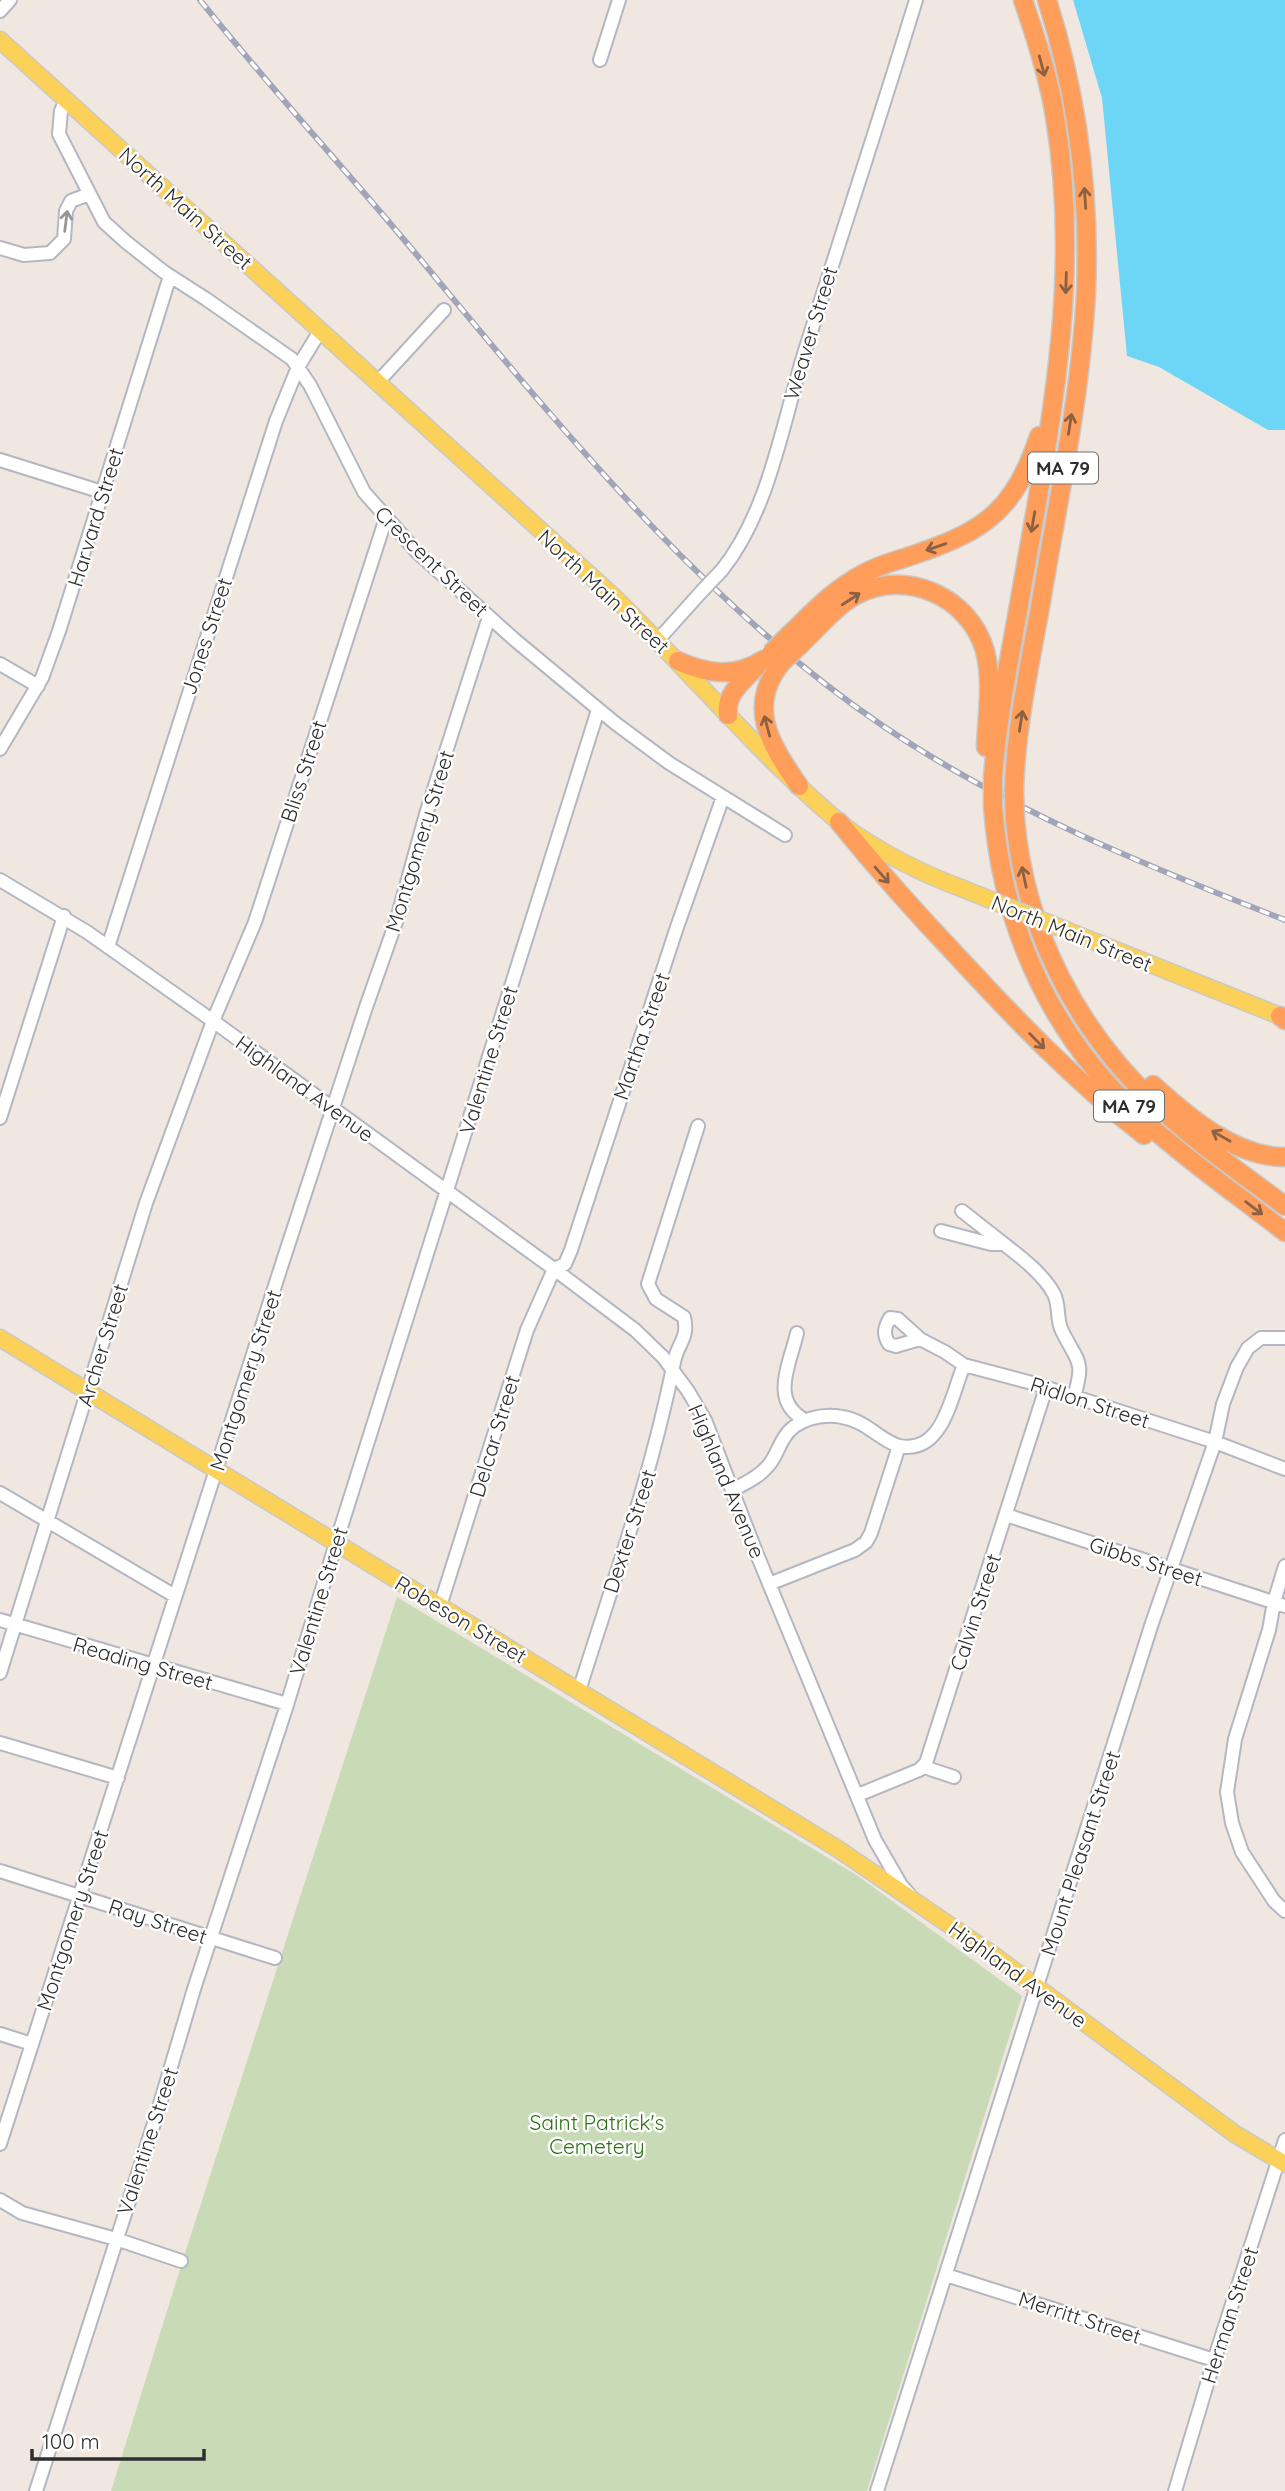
<svg xmlns="http://www.w3.org/2000/svg" width="1285" height="2491" font-family="Quicksand,sans-serif">
  <style>
    .cemetery { fill: #c9dbb6 }
    .water { fill: #6dd6f7 }
    .lines { fill: none; stroke-linecap: round; stroke-linejoin: round }
    .minor-casing { stroke: #b4b7c2; stroke-width: 16 }
    .major-casing { stroke: #c9c9c9; stroke-width: 19 }
    .highway-casing { stroke: #c9c9c9; stroke-width: 21 }
    .minor { stroke: #fff; stroke-width: 12 }
    .major { stroke: #fbd15a; stroke-width: 16 }
    .highway { stroke: #ff9e5b; stroke-width: 18 }
    .rail-casing { stroke: #a1a5b9; stroke-width: 6 }
    .rail { stroke: #fff; stroke-width: 3.5; stroke-dasharray: 10; stroke-linecap: butt }
    .minor-bridge-casing { stroke: #b4b7c2; stroke-width: 16; stroke-linecap: butt }
    .major-bridge-casing { stroke: #c9c9c9; stroke-width: 19; stroke-linecap: butt }
    .highway-bridge-casing { stroke: #c9c9c9; stroke-width: 21; stroke-linecap: butt }
    .minor-bridge { stroke: #fff; stroke-width: 12 }
    .major-bridge { stroke: #fbd15a; stroke-width: 16 }
    .highway-bridge { stroke: #ff9e5b; stroke-width: 18 }
    .oneway { stroke: #8c6042 }
    .oneway2 { stroke: #969696 }
    .labels { text-anchor: middle; dominant-baseline: central; stroke-width: 5; stroke-linejoin: round; paint-order: stroke }
    .shield { fill: #fff; stroke: #6d6d6d; stroke-width: 2 }
    .shield-label { font-size: 19px; font-weight: bold; fill: #2e2e2e }
    .street-label { font-size: 21px; fill: #2e2e2e; stroke: #fff }
    .park-label { font-size: 21px; fill: #2b7316; stroke: #fff }
  </style>
  <rect width="100%" height="100%" fill="#f0e8e0"/>
  <!-- cemetery -->
  <path class="cemetery" d="M397,1597L858,1876L1022,1996L867,2491H111L185,2253Z"/>
  <!-- water -->
  <path class="water" d="M1073,0H1285V430H1268L1159,367L1127,356L1102,98Z"/>
  <g class="lines">
    <!-- minor casing -->
    <g class="minor-casing">
      <path id="minor" d="M0,11L10,0
        M600,60L619,0
        M66,99L61,111L59,134L104,222L126,242L164,272L206,299L292,359L310,385L364,492L417,552L515,640L615,723L669,763L785,835
        M0,248L24,255L50,253L64,239L66,211L71,201L89,194
        M377,383L444,310
        M0,460L102,492
        M722,570C769,511 782,425 804,354C841,236 880,118 916,0
        M658,640L702,591
        M0,664L38,686
        M0,749L42,678L59,631L170,276
        M0,880L87,932L213,1021L554,1269L635,1330L663,1357L688,1391L705,1420L756,1552L875,1840L901,1885L909,1894
        M108,947L276,421L298,367L320,331
        M0,1118L64,916
        M962,1211L1004,1244
        M941,1231L991,1244H1004C1022,1258 1043,1274 1054,1294C1060,1306 1056,1319 1062,1331C1078,1363 1085,1360 1074,1397
        M890,1318L898,1319L920,1339L896,1346L889,1344C883,1334 884,1328 890,1318Z
        M797,1333C790,1364 769,1401 805,1420
        M920,1339L945,1352L964,1365L1032,1383L1215,1442L1285,1469
        M733,1490C745,1483 759,1477 768,1466C776,1457 778,1447 784,1438C795,1419 822,1413 842,1417C867,1421 879,1440 899,1446
        M0,1493L175,1596
        M1006,1515L1285,1606
        M1285,1566L1274,1602L1269,1630L1235,1739L1227,1792L1232,1823L1242,1852L1274,1901L1285,1911
        M769,1584L855,1550L866,1542L871,1533L899,1446C943,1455 951,1396 964,1365
        M440,1606L527,1330L554,1269L565,1264L571,1250L677,927L723,797
        M0,1620L287,1704
        M0,1673L146,1203L213,1021L255,922L386,518
        M579,1691C613,1582 652,1474 674,1362C678,1342 689,1339 684,1317L656,1299L648,1284L698,1126
        M0,1743L118,1778
        M924,1767L954,1777
        M858,1795L919,1770L926,1763L1046,1388
        M0,1871L275,1958
        M0,2034L32,2044
        M0,2144L281,1267L365,1010L397,919L426,814L489,617
        M0,2200L22,2213L116,2239L181,2261
        M946,2275L1214,2360
        M36,2491L157,2114L194,1989L286,1708L336,1543L598,710
        M877,2491L1152,1623L1215,1442L1223,1404L1237,1367L1248,1348L1261,1338H1285
        M1175,2491L1217,2351L1285,2140"/>
    </g>
    <!-- major casing -->
    <g class="major-casing">
      <path id="major" d="M0,40L613,596C670,652 723,712 780,768C803,790 826,813 852,832C886,855 923,874 961,888
        M1083,937L1285,1018
        M0,1338L838,1849L992,1954L1235,2134L1285,2164"/>
    </g>
    <!-- highway casing -->
    <g class="highway-casing">
      <path id="highway" d="M789,635C812,613 834,589 863,574C880,564 900,560 919,553C987,530 1016,507 1039,436
        M800,645C818,628 835,607 856,595C906,568 970,597 985,651C993,681 987,716 986,747
        M678,661C707,674 735,678 763,660
        M782,662C745,707 771,745 799,786
        M728,715C725,694 742,682 756,667
        M993,778C997,720 1009,662 1019,605C1047,441 1083,285 1055,117C1049,78 1036,38 1023,0
        M1014,789C1016,724 1031,660 1042,596C1059,495 1081,394 1086,292C1090,194 1077,94 1047,0
        M993,806C1002,933 1055,1043 1151,1127C1193,1164 1240,1197 1285,1232
        M1015,819C1025,931 1077,1031 1159,1107C1198,1144 1243,1174 1285,1206
        M839,822C877,869 917,914 959,958C1017,1021 1076,1082 1144,1135
        M1280,1016L1285,1020
        M1153,1085C1188,1117 1235,1157 1285,1157"/>
    </g>
    <!-- minor -->
    <use href="#minor" class="minor"/>
    <!-- major -->
    <use href="#major" class="major"/>
    <!-- highway -->
    <use href="#highway" class="highway"/>
    <!-- rail casing -->
    <g class="rail-casing">
      <path id="rail" d="M200,0C277,97 362,187 440,283C574,444 711,610 886,728C1010,811 1147,866 1285,920"/>
    </g>
    <!-- rail -->
    <use href="#rail" class="rail"/>
    <!-- minor-bridge casing -->
    <g class="minor-bridge-casing">
      <path id="minor-bridge" d="M702,591L722,570"/>
    </g>
    <!-- major-bridge casing -->
    <g class="major-bridge-casing">
      <path id="major-bridge" d="M961,888L1083,937"/>
    </g>
    <!-- highway-bridge casing -->
    <g class="highway-bridge-casing">
      <path id="highway-bridge" d="M771,653L789,635
        M782,662L800,645
        M1014,789L1015,819
        M993,806V778"/>
    </g>
    <!-- minor-bridge -->
    <use href="#minor-bridge" class="minor-bridge"/>
    <!-- major-bridge -->
    <use href="#major-bridge" class="major-bridge"/>
    <!-- highway-bridge -->
    <use href="#highway-bridge" class="highway-bridge"/>
  </g>
  <!-- one-way arrows -->
  <defs><path id="oneway-shaft" d="M-6 0H5M1.5-3L5.5 0L1.5 3" fill="none" stroke-width="1.6" stroke-linecap="round" stroke-linejoin="round" transform="scale(1.75)"/></defs>
  <g class="oneway">
    <use href="#oneway-shaft" transform="translate(1042 66) rotate(75)"/>
    <use href="#oneway-shaft" transform="translate(1085 198) rotate(-94)"/>
    <use href="#oneway-shaft" transform="translate(1066 283) rotate(92)"/>
    <use href="#oneway-shaft" transform="translate(1070 424) rotate(-81)"/>
    <use href="#oneway-shaft" transform="translate(1033 522) rotate(100)"/>
    <use href="#oneway-shaft" transform="translate(936 547) rotate(161)"/>
    <use href="#oneway-shaft" transform="translate(851 599) rotate(-33)"/>
    <use href="#oneway-shaft" transform="translate(1021 721) rotate(-81)"/>
    <use href="#oneway-shaft" transform="translate(767 726) rotate(-105)"/>
    <use href="#oneway-shaft" transform="translate(882 875) rotate(49)"/>
    <use href="#oneway-shaft" transform="translate(1024 877) rotate(-102)"/>
    <use href="#oneway-shaft" transform="translate(1037 1041) rotate(45)"/>
    <use href="#oneway-shaft" transform="translate(1221 1136) rotate(-150)"/>
    <use href="#oneway-shaft" transform="translate(1254 1208) rotate(37)"/>
  </g>
  <use class="oneway2" href="#oneway-shaft" transform="translate(66 221) rotate(-83)"/>
  <g class="labels">
    <!-- shield labels -->
    <g class="shield">
      <rect x="1028" y="452.5" width="70" height="31" rx="5"/>
      <rect x="1094" y="1090.5" width="70" height="31" rx="5"/>
    </g>
    <g class="shield-label">
      <text x="1063" y="468">MA 79</text>
      <text x="1129" y="1106">MA 79</text>
    </g>
    <!-- street labels -->
    <g class="street-label">
      <text transform="translate(186 208) rotate(42)">North Main Street</text>
      <text transform="translate(810 333) rotate(-73)">Weaver Street</text>
      <text transform="translate(95 517) rotate(-73)">Harvard Street</text>
      <text transform="translate(432 561) rotate(44)">Crescent Street</text>
      <text transform="translate(604 591) rotate(43)">North Main Street</text>
      <text transform="translate(206 636) rotate(-72)">Jones Street</text>
      <text transform="translate(303 771) rotate(-72)">Bliss Street</text>
      <text transform="translate(419 841) rotate(-73)">Montgomery Street</text>
      <text transform="translate(1072 933) rotate(22)">North Main Street</text>
      <text transform="translate(641 1036) rotate(-71)">Martha Street</text>
      <text transform="translate(488 1060) rotate(-73)">Valentine Street</text>
      <text transform="translate(305 1088) rotate(36)">Highland Avenue</text>
      <text transform="translate(102 1345) rotate(-73)">Archer Street</text>
      <text transform="translate(245 1380) rotate(-72)">Montgomery Street</text>
      <text transform="translate(1090 1402) rotate(18)">Ridlon Street</text>
      <text transform="translate(494 1436) rotate(-73)">Delcar Street</text>
      <text transform="translate(727 1481) rotate(67)">Highland Avenue</text>
      <text transform="translate(629 1531) rotate(-72)">Dexter Street</text>
      <text transform="translate(1146 1561) rotate(18)">Gibbs Street</text>
      <text transform="translate(318 1601) rotate(-73)">Valentine Street</text>
      <text transform="translate(975 1612) rotate(-72)">Calvin Street</text>
      <text transform="translate(461 1619) rotate(31)">Robeson Street</text>
      <text transform="translate(143 1663) rotate(16)">Reading Street</text>
      <text transform="translate(1080 1853) rotate(-72)">Mount Pleasant Street</text>
      <text transform="translate(72 1920) rotate(-72)">Montgomery Street</text>
      <text transform="translate(158 1921) rotate(18)">Ray Street</text>
      <text transform="translate(1018 1974) rotate(36)">Highland Avenue</text>
      <text transform="translate(147 2141) rotate(-72)">Valentine Street</text>
      <text transform="translate(1229 2315) rotate(-72)">Herman Street</text>
      <text transform="translate(1080 2317) rotate(18)">Merritt Street</text>
    </g>
    <!-- park labels -->
    <g class="park-label">
      <text x="597" y="2122">Saint Patrick's<tspan x="597" dy="24">Cemetery</tspan></text>
    </g>
  </g>
  <!-- scale -->
  <path d="M32 2449v10h172v-10" fill="none" stroke="#2e2e2e" stroke-width="3.5"/>
  <text x="42" y="2449" font-size="21" fill="#2e2e2e" stroke="#ffffff" stroke-width="5" paint-order="stroke">100 m</text>
</svg>
